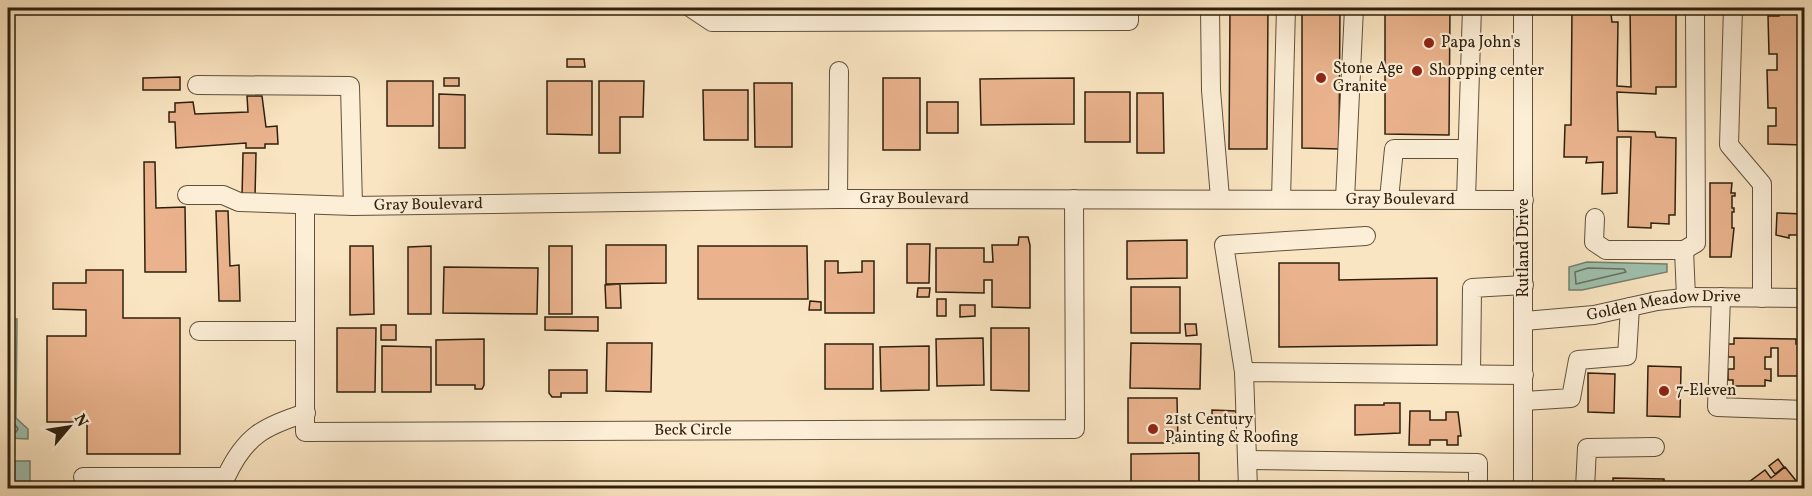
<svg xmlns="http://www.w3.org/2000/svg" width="1812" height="496" font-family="Vollkorn,serif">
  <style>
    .water { fill: #9fc0ae; stroke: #72806e; stroke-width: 1.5 }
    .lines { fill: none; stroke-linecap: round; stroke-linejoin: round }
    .shore { stroke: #66705e; stroke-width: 1.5 }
    .building { fill: #eab38d; stroke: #2e200d; stroke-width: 1.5 }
    .minor-casing { stroke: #61513a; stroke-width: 20 }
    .minor { stroke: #fceed7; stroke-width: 18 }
    .poi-dot { fill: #8f2418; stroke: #fceed7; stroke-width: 2 }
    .labels { text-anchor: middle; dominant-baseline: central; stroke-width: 4.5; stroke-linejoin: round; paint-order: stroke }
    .poi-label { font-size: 16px; fill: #2e200d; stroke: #fceed7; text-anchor: start }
    .street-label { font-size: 16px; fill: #2e200d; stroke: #fceed7 }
  </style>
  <rect width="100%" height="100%" fill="#fae5c2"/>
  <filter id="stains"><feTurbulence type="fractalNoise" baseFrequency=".00333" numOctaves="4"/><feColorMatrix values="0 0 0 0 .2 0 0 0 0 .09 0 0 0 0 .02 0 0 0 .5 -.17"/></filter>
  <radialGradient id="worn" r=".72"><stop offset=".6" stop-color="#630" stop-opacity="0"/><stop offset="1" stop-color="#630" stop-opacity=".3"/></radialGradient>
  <!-- water -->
  <path class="water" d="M1587,262L1667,264V272L1582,290H1569V267Z
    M8,319H17L16,418L28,429V439L8,438Z
    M8,461H30V488H8Z"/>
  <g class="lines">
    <!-- shore -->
    <path class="shore" d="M1588,268L1624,269L1626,272L1576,284L1575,272Z
      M8,325L11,328V419L18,429L16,432H8"/>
  </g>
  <!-- building -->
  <path class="building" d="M1230,8H1268L1267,149H1229Z
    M1302,8H1340L1339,149L1302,148Z
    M1385,8H1450L1449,135L1385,134Z
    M1572,8H1592L1593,14H1611L1612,22H1618L1617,86L1631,87L1630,8L1676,10V87H1656V94L1617,92L1618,131L1655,132L1656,137L1676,138L1675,215H1669V224L1651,223V228L1628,227L1631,137H1617V193L1602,194L1603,162L1586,163L1587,157H1564L1565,125H1571Z
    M1779,8H1804V108H1802L1801,126H1804V145L1768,144V126H1776V108H1768L1767,70H1777V54H1769L1768,16H1779Z
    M567,59H584L585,67H567Z
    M180,77V90H143V78Z
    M444,78H459V86H444Z
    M883,78H920V150H883Z
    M1074,78V124L981,125L980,79Z
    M387,81H433V126H387Z
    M547,81H592V135L547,134Z
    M599,81H644L643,117H620V153H599Z
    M754,83H792V147H755Z
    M703,90H748V140H704Z
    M1085,92H1130V142H1085Z
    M1137,93H1163L1164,153H1137Z
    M439,94L465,95V148H439Z
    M247,96H262L266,127L277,126L278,144H265V148H246V143L176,148L175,122H169V112H175V103L193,102L195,114L248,112Z
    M927,102H958V133H927Z
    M243,153H256L255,198H242Z
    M144,162H155L156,208L185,207L186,272H145Z
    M1710,183H1732L1731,193H1735V196H1732V208H1734V212H1732V228H1734L1731,257H1710Z
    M216,211H228L230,266L239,265L240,301H219Z
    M1777,213L1804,214V238H1800V235H1789V238L1776,235Z
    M1019,237H1028L1030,245V308L992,307V280H984V293L936,292V248H984V262H993L992,245H1018Z
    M1187,240V278L1127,279V241Z
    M907,244H930L929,283H907Z
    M606,245H666V283L606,284Z
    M350,246H373L374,314L350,315Z
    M431,246V314H408V247Z
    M549,246H572V314H549Z
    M698,246H807L808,299H698Z
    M825,261H838V273L862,272V261H874V313H825Z
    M1279,263H1339V280L1437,278V345L1279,347Z
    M444,267L538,268L537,314L443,313Z
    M86,270H123V318H180V454H87V422H47V336H86V310L53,309V283H86Z
    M620,284L621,308H606L605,285Z
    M1131,287H1180V333H1131Z
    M918,288H930L929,297H917Z
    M937,299H946V316H937Z
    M810,301L821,302V310H809Z
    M960,305H975V316L960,317Z
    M545,317H598V331L545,330Z
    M1185,324H1196L1197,335L1186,336Z
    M381,325H396V340H381Z
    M337,328H376L375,392H337Z
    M991,328H1029V391L991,390Z
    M983,338L984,385L937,386L936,339Z
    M1734,338L1796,339V344H1804V376H1778V348H1771V357H1765V369H1771V381L1765,380V386H1733V380H1728V369H1734V357H1728V344H1734Z
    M484,339V385L482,389H475V385H436V340Z
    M607,343H652L651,392L606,391Z
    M1131,343L1201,344L1200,389L1130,388Z
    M825,344H873V389H825Z
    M382,346L431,347V392H382Z
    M929,346V390L881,391L880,347Z
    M1648,366L1681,367L1680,417L1647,416Z
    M549,370H587V393H561V397H552L549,393Z
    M1588,373L1615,374L1614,413L1588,412Z
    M1128,398H1177L1178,443H1128Z
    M1384,403H1400V433L1355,435V405H1384Z
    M1212,410L1236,411V420H1212Z
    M1410,411H1430V420H1446V412H1458L1461,436H1458V445H1447V440H1430V445H1409Z
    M1199,453V488H1131V454Z
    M1778,459L1784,467L1775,474L1769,466Z
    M1785,467L1802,488H1754L1749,482L1765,470L1771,478Z
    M1613,478L1664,479V488H1613Z
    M1369,487H1409V488H1369Z"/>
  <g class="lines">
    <!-- minor casing -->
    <g class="minor-casing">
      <g id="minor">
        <path d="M691,8L712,22L1129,21V8"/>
        <path d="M1210,8L1211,90L1220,198"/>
        <path d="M1733,8L1729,145L1762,184V298"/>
        <path d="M197,85L350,86L353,206"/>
        <path id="s1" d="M187,195H223L239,202L353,206L838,199L1524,200"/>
        <path d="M838,199L839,71"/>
        <path d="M1281,199L1286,8"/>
        <path d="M1345,199L1354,8"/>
        <path d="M1389,199L1394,149H1467"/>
        <path d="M1466,199L1472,8"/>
        <path id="s2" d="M305,206V432L1075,429L1074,199"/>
        <path d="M1595,218L1594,242L1606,250H1684L1686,297"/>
        <path d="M1684,250L1696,243L1695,8"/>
        <path d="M1721,297L1717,407L1804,410"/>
        <path id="s3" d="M1524,321L1594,315L1657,301L1692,297L1804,298"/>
        <path d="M199,331H305"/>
        <path d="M1244,372L1224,245L1366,236"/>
        <path d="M1471,374L1472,288L1524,285"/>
        <path d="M1524,401L1571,398L1578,360L1627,356L1630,307"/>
        <path d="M1247,460L1478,463V488"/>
        <path d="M83,477H226C245,436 264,426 306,413"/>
        <path d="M1248,488L1244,372L1524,375"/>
        <path d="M1523,488V8"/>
        <path d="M1585,488L1587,448L1655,447"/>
      </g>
    </g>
    <!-- minor -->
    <use href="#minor" class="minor"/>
  </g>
  <!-- markers -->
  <g class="poi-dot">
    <circle cx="1429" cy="43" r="6"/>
    <circle cx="1417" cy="71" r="6"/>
    <circle cx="1321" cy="78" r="6"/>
    <circle cx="1664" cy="391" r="6"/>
    <circle cx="1153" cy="429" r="6"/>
  </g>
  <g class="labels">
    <!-- poi labels -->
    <g class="poi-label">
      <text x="1441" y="43">Papa John's</text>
      <text x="1333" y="69">Stone Age<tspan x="1333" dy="18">Granite</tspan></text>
      <text x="1429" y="71">Shopping center</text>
      <text x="1676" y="391">7-Eleven</text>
      <text x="1165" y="420">21st Century<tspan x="1165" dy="18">Painting &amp; Roofing</tspan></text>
    </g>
    <!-- street labels -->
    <g class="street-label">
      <text stroke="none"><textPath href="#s1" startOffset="729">Gray Boulevard</textPath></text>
      <text stroke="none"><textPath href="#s1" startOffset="1215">Gray Boulevard</textPath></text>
      <text stroke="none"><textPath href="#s1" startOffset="243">Gray Boulevard</textPath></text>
      <text transform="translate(1524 248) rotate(-90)">Rutland Drive</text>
      <text stroke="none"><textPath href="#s3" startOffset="141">Golden Meadow Drive</textPath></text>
      <text stroke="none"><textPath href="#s2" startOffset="614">Beck Circle</textPath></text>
    </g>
  </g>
  <!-- margin -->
  <rect width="1812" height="496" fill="none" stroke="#fae5c2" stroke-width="30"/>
  <rect x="9" y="9" width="1794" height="478" fill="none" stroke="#2e200d" stroke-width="3"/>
  <rect x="15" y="15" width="1782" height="466" fill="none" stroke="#2e200d" stroke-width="1.5"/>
  <!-- north arrow -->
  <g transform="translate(69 427) rotate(61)" stroke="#fceed7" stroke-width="4.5" paint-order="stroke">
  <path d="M0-4.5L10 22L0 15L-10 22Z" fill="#2e200d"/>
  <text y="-9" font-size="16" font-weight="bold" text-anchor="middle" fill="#2e200d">N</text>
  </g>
  <rect width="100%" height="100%" filter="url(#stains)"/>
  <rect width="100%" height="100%" fill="url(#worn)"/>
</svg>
